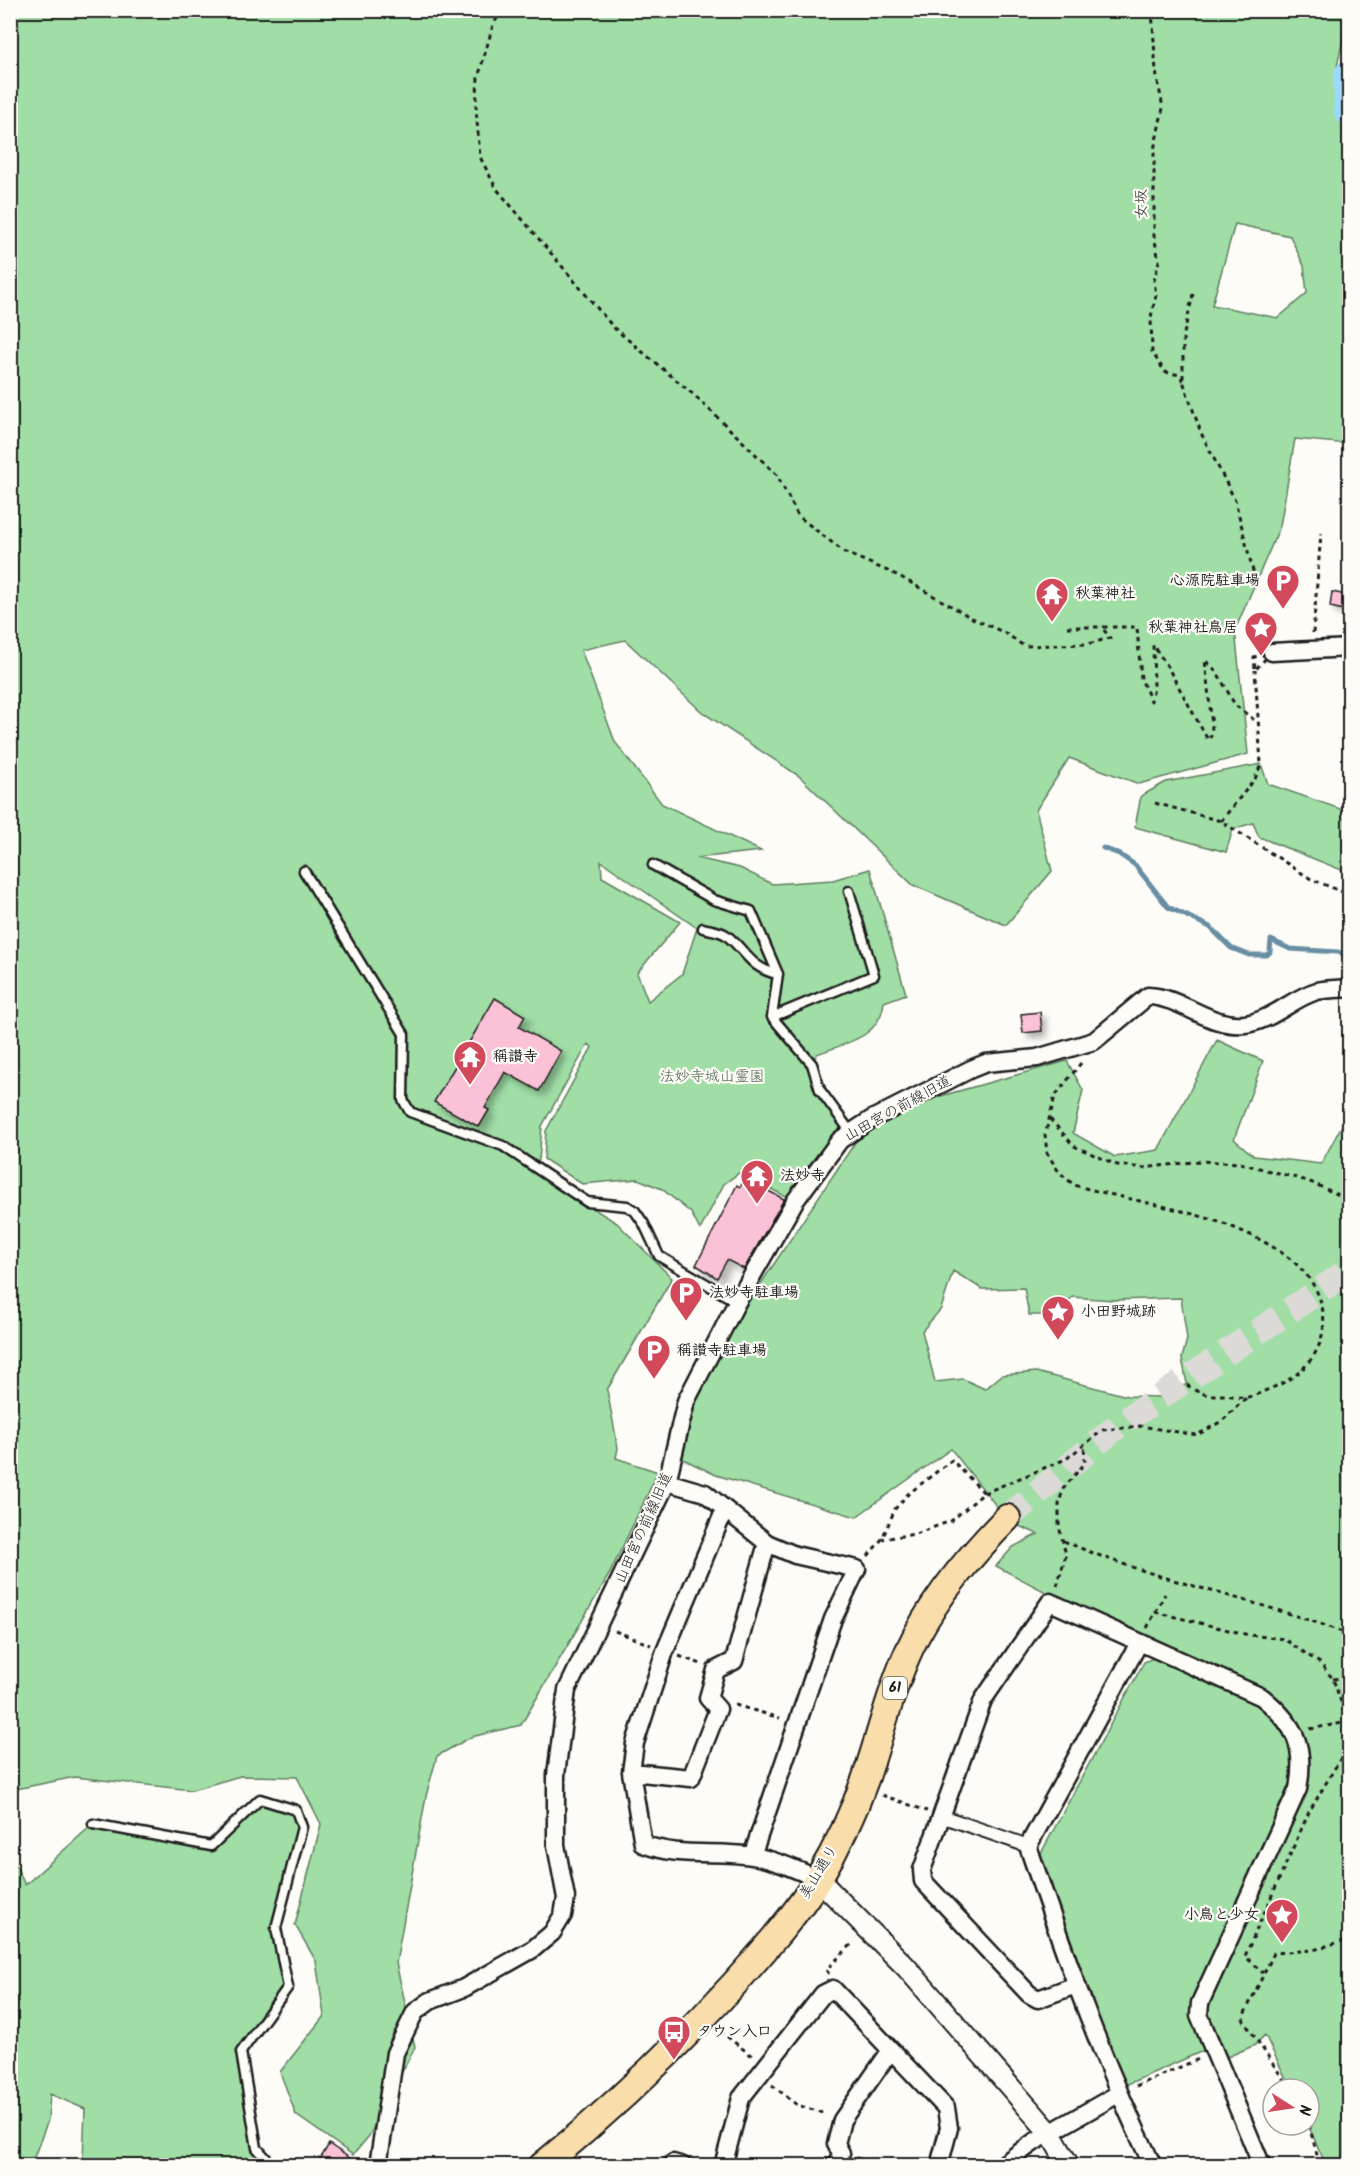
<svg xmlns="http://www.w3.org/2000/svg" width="1360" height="2176" font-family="Kalam,'Klee One',sans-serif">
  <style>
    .green { fill: #a0dea6; stroke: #5e7d61; stroke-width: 1.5; fill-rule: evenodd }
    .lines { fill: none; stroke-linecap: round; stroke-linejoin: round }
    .stream { stroke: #688ea3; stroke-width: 5 }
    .river { stroke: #9bdafd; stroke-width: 33 }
    .building { fill: #fbc2d7; stroke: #1c1c1c; stroke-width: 1.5; filter: url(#shadow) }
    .primary-tunnel { stroke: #dbdad6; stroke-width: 26; stroke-dasharray: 26 13; stroke-linecap: butt }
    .service-casing { stroke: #1c1c1c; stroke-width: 13 }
    .pedestrian-casing { stroke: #1c1c1c; stroke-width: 16 }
    .minor-casing { stroke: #1c1c1c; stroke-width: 21 }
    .tertiary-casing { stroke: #1c1c1c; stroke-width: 24 }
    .primary-casing { stroke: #1c1c1c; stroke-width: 30 }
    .path { stroke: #1c1c1c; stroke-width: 3; stroke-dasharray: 4.5 4.5; stroke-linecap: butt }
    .service { stroke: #fdfcf7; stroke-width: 8 }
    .pedestrian { stroke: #fdfcf7; stroke-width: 12 }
    .minor { stroke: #fdfcf7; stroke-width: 16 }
    .tertiary { stroke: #fdfcf7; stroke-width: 20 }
    .primary { stroke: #f9ddab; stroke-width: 26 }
    .labels { text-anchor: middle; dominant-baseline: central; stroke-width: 4.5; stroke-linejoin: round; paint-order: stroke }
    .shield { fill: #fdfcf7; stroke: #605f5e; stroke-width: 1.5 }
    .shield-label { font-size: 14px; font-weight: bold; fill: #1c1c1c }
    .street-label { font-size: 15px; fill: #1c1c1c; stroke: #fdfcf7 }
    .poi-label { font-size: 15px; font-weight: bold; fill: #1c1c1c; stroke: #fdfcf7; text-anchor: start }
    .park-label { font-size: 15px; fill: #4a604c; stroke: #fdfcf7 }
  </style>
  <defs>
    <filter id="shadow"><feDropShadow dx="5.5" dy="5.5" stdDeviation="3" flood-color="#0004"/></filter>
  </defs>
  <rect width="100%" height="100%" fill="#fdfcf7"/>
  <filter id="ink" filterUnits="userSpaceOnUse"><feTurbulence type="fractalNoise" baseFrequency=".0167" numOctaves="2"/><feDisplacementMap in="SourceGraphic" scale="12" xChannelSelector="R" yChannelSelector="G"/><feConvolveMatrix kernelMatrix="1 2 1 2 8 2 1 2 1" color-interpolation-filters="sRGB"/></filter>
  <g filter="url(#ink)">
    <!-- green -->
    <path class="green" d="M11,11H1349L1335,76L1350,92L1349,444L1295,439L1280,526L1235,630L1248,754L1139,784L1069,758L1036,810L1052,871L1006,925L913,885L799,776L702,712L625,640L581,650L615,742L662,804L761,851L696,858L740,868L772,884L833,880L870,869L906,994L884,1002C880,1038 846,1043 817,1054L812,1064L820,1090L850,1131L795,1201L739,1173L724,1184L700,1230L691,1213L662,1189L638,1179L582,1184L544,1159L546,1131L592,1047L588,1044L542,1126L539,1160L532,1171L617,1223L672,1278L607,1390L618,1448L616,1458L658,1472L610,1573L521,1725L471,1737L437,1756L426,1796L396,1963L415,2047L369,2136L353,2155L296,2115L280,2072L324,2016L316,1961L295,1925L321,1824L297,1777L240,1776L192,1790L75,1777L11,1790ZM1235,224L1290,236L1304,266L1307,293L1278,318L1212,305ZM601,861L697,928L682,974L648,1001L637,973L680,922L602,877Z
      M1261,764L1268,784L1349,812V873L1259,837L1253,823L1233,829L1226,852L1135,827L1141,796L1166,782Z
      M1217,1040L1263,1061L1234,1139L1254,1156L1321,1164L1349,1112V2165H1326L1308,2125L1309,2089H1291L1265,2035L1255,2045L1218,2061L1199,2015L1302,1766L1280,1712L1050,1602L1044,1591L996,1566L1013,1547L1038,1534L1009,1522L951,1449L856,1517L716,1475L681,1458L685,1423L706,1366L862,1132L930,1099L1067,1061L1083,1090L1073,1133L1115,1157L1158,1150ZM953,1271L982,1289L1024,1288L1029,1315H1060L1072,1297L1113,1300L1181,1298L1187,1339L1182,1358L1187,1384L1160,1397L1127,1396L1036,1372L1002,1375L985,1389L963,1379L935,1382L922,1331L941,1309Z
      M1153,1658C1186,1672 1263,1697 1281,1726C1290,1741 1292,1758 1293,1775L1194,2000L1205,2050L1123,2086L1040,1855L1144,1662Z
      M260,1799L296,1810L302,1827L277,1928L288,1987L241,2052L257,2148L273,2165L113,2166L83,2160L85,2109L50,2094L48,2120L31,2165H11L10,1853L25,1885L93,1824L211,1846Z"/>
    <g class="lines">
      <!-- stream -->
      <path class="stream" d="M1103,848L1119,854L1135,865L1168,907L1210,927L1231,948L1249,955H1267L1270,952L1271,940L1290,949L1338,952L1350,957"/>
      <!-- river -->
      <path class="river" d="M1350,76V110"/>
    </g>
    <!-- building -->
    <path class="building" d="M1332,592L1347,595L1344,610L1330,607Z
      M495,998L525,1016L519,1027L561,1051L539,1091L505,1072L485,1108L489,1110L479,1127L434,1102Z
      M1040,1012L1042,1031L1023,1033L1021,1014Z
      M745,1179L784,1199L744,1269L727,1260L717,1278L696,1265L737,1185L740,1187Z
      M329,2144L361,2166H316Z"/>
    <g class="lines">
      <!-- primary-tunnel -->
      <path class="primary-tunnel" d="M1007,1518L1120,1424L1350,1270"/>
      <!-- service casing -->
      <g class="service-casing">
        <path id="service" d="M653,865L714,900L751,911L778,974L772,1017L812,1064L820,1090L850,1131
          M304,871L404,1034L403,1100L410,1112L503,1146L587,1202L627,1206L635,1211L644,1224L659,1256L737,1302
          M703,928C710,930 721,931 726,935C746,950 750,969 778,974
          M772,1017L874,975L849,891
          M93,1824L211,1846L260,1799L296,1810L302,1827L276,1928L288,1987L241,2052L257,2148L273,2166
          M101,2166H113"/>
      </g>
      <!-- pedestrian casing -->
      <g class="pedestrian-casing">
        <path id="pedestrian" d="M941,1816L1028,1846"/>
      </g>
      <!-- minor casing -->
      <g class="minor-casing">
        <path id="minor" d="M1272,652L1350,648
          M667,1482L705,1493L767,1543L795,1555L857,1569L833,1619L752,1856
          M725,1509L665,1651L635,1743L631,1772L643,1844C679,1858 715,1850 753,1856C776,1860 797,1870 818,1879
          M1139,1643L1028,1846C1065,1955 1102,2062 1153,2166
          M631,1772L691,1778L718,1709L708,1698L716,1670L734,1661L767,1543
          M1076,1985L1038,1999L1029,1994L923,1881L922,1870L983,1700L1050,1602L1262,1697C1295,1724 1306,1746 1298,1789L1200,2003L1199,2015L1262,2166
          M378,2166L395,2053L415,2012L430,2001L464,1988L533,1949L552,1933L563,1915L566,1898L556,1845V1775L567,1690L667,1482L686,1401L737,1302L795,1201L840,1140L872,1119L971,1069L986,1063L1037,1058L1094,1041L1148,996C1182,997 1210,1028 1245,1024C1272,1021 1292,998 1317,991C1326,989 1340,989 1350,988
          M672,2166L673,2163L683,2166
          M723,2166L741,2098L823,1994L833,1989L946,2108L949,2128L939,2166
          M837,2166L841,2153L836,2144L842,2120L891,2050
          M1001,2166L1034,2142L1118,2094"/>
      </g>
      <!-- tertiary casing -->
      <g class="tertiary-casing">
        <path id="tertiary" d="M818,1879L906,1967L1050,2133L1069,2166"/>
      </g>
      <!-- primary casing -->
      <g class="primary-casing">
        <path id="primary" d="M542,2166C612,2109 676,2048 736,1982C765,1949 795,1916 818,1879C837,1848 854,1811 866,1777C882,1730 893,1680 916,1636C940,1591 972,1554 1007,1518"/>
      </g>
      <!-- path -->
      <path class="path" d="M502,10L493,25L478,78L476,108L480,157L496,188L614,328L694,395L739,438L777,475L798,516L844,552L899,576L972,618L1005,633L1024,646L1088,644L1110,638L1101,626
        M1152,10L1156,72L1163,108L1154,150V236L1159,261L1154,281L1156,295L1151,317L1152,352L1165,372L1180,375L1183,381
        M1193,294L1183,338V381L1201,433L1235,500L1254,575
        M1067,627H1137L1141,679L1151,701L1154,688L1153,645L1166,664L1208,740L1211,736L1212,726L1205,660L1217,672L1235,705L1258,723
        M1313,633L1321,533
        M1272,652L1255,670L1254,657Z
        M1155,803L1221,821L1311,879L1350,895
        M1221,821L1255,779L1261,764L1255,670
        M1081,1063L1055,1096L1045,1135L1047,1153L1059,1172L1074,1185C1144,1205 1220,1211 1282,1253C1341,1292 1338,1364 1269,1389C1262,1392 1255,1396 1248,1397C1240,1398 1232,1396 1225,1395C1206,1395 1203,1396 1187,1385
        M1050,1119L1074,1146L1117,1165L1144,1168L1200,1161L1240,1163L1308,1181L1350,1200
        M984,1493L1066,1459L1103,1430L1140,1426L1197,1435L1222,1421L1247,1397
        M1064,1541C1156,1582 1256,1598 1350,1635
        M868,1556L882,1539L895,1509L908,1494L952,1460L984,1493L951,1521L915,1534L882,1539
        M1057,1586L1066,1555L1059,1526V1504L1063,1489L1085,1463L1084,1443
        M1155,1612L1249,1635L1284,1639L1320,1663L1333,1679L1348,1722L1349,1744L1309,1812L1245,1956L1263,1973
        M1147,1628L1165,1594
        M615,1631L651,1645
        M679,1656L701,1664
        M1333,1679L1350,1677
        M735,1705L780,1718
        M1310,1729L1348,1722
        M882,1795L927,1811
        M829,1974L826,1970L854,1942
        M720,2031L752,2056
        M772,2085L797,2105L826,2114
        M1136,2086L1199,2059
        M1290,2089L1244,2021L1243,2017L1274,1953L1313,1950L1350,1939
        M1309,2125L1320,2166
        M856,2158L883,2166"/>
      <!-- service -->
      <use href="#service" class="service"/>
      <!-- pedestrian -->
      <use href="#pedestrian" class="pedestrian"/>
      <!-- minor -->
      <use href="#minor" class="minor"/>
      <!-- tertiary -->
      <use href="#tertiary" class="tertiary"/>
      <!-- primary -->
      <use href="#primary" class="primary"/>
    </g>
  </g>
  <!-- icons -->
  <defs>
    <g id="parking-pin" transform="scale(1.725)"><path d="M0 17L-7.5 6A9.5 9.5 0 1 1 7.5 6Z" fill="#d1495b" stroke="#fdfcf7"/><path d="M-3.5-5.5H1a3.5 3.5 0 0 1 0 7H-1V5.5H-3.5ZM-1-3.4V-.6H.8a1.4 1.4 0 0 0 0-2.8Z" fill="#fff"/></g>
    <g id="temple-pin" transform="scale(1.725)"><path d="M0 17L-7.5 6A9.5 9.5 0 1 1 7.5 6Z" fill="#d1495b" stroke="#fdfcf7"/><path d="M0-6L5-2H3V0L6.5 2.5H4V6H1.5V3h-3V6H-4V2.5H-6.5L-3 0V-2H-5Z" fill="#fff"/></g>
    <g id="sight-pin" transform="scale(1.725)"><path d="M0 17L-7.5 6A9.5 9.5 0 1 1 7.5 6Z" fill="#d1495b" stroke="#fdfcf7"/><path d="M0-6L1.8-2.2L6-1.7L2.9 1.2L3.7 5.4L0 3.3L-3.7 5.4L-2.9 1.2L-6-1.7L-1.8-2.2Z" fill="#fff"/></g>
    <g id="bus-pin" transform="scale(1.725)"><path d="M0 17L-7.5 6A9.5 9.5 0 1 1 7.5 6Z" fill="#d1495b" stroke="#fdfcf7"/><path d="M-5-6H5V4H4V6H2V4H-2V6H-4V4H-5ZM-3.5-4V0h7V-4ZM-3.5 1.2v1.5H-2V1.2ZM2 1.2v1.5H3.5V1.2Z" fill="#fff"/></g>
  </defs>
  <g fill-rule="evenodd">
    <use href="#parking-pin" x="1283" y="581"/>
    <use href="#temple-pin" x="1052" y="594"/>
    <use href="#sight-pin" x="1261" y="628"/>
    <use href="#temple-pin" x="470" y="1057"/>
    <use href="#temple-pin" x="757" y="1176"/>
    <use href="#parking-pin" x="686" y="1293"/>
    <use href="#sight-pin" x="1058" y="1312"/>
    <use href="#parking-pin" x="654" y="1351"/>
    <use href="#sight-pin" x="1282" y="1915"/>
    <use href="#bus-pin" x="674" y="2032"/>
  </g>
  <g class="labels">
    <!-- shield labels -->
    <rect class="shield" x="883" y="1677" width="24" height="22" rx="4.5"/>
    <g class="shield-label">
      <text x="895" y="1688">61</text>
    </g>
    <!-- street labels -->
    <g class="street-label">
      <text transform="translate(1142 204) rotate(-91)">女坂</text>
      <text transform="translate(898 1109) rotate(-29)">山田宮の前線旧道</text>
      <text transform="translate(644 1528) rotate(-66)">山田宮の前線旧道</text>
      <text transform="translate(819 1872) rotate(-59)">美山通り</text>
    </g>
    <!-- poi labels -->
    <g class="poi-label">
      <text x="1260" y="581" text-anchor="end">心源院駐車場</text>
      <text x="1075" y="594">秋葉神社</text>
      <text x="1238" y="628" text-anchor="end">秋葉神社鳥居</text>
      <text x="493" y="1057">稱讃寺</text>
      <text x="780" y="1176">法妙寺</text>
      <text x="709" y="1293">法妙寺駐車場</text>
      <text x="1081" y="1312">小田野城跡</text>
      <text x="677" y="1351">稱讃寺駐車場</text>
      <text x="1259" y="1915" text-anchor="end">小鳥と少女</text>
      <text x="697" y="2032">タウン入口</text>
    </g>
    <!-- park labels -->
    <g class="park-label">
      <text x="712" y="1077">法妙寺城山霊園</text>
    </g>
  </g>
  <!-- margin -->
  <rect width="1360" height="2176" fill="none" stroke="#fdfcf7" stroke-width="36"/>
  <rect x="18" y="18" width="1324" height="2140" fill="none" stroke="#1c1c1c" stroke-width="2" filter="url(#ink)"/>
  <!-- north arrow -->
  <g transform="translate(1291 2107) rotate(102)"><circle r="28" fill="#fdfcf7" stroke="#a3a29f" stroke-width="1.5"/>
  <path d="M0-4.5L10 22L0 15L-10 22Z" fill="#d1495b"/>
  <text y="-9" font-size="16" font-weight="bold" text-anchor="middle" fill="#1c1c1c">N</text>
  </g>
</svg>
